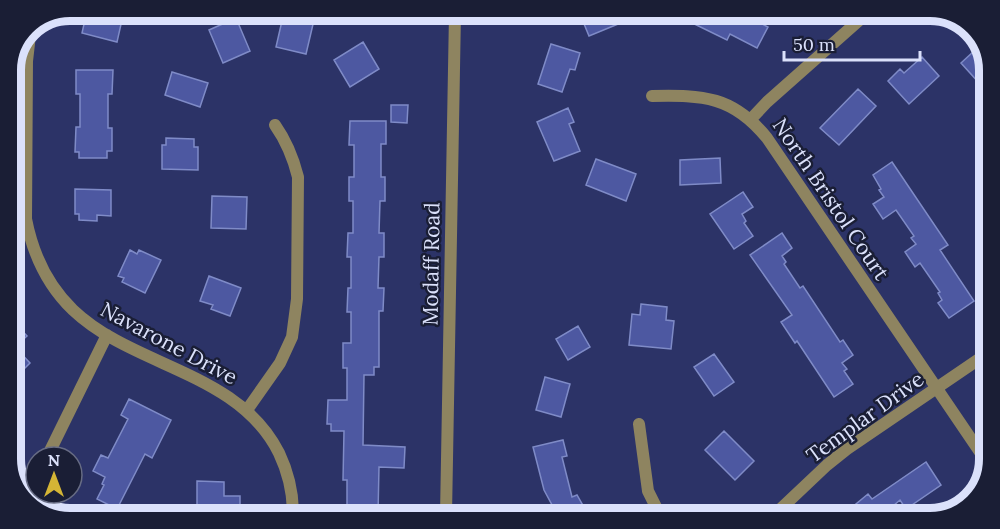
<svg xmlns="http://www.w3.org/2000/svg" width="1000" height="529" font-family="Lora,serif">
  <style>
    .building { fill: #4d58a1; stroke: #7f8bc7; stroke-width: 1.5 }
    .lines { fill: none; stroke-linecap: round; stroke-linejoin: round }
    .minor { stroke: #8e8460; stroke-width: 12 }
    .tertiary { stroke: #8e8460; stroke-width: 12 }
    .labels { text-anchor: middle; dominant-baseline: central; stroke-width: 5; stroke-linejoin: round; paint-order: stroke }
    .street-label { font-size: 21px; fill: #dbe1fb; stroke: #1a1e35 }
    .rim { fill: none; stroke: #dbe1fb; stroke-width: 8 }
  </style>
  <rect width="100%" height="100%" fill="#2c3367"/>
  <!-- building -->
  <path class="building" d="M87,11H124L117,42L82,33Z
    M284,12L314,20L306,54L276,47Z
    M580,14L640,15L589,36Z
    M676,15H745L768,27L757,48L730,34L727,40Z
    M236,18L250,51L223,63L209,30Z
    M363,42L379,69L350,87L334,60Z
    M551,44L580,53L575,70L570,69L562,92L538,84Z
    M974,51L983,60L986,57L989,66V94L961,63Z
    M922,57L939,76L909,104L888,81L900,69L904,73Z
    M76,70H113L112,94H108V128H112V151H107V158H79V152H75L76,127H80V94H76Z
    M172,72L208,83L200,107L165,95Z
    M858,89L876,106L839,145L820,128Z
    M391,105H408L407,123L391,122Z
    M568,108L574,122L569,124L580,151L554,161L537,122Z
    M350,121H386V144H381V177H385V201H380L379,233H384V257H379L378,288H384L383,311H379V367H374V375H364L363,445L405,447L404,468L379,467L378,515L347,514V480H343L344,431H331V424H327L328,400H347V368H343V343H351V312H347L348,288H351V257H347L348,233H353V201H349V177H354V145H349Z
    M166,138L194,139V147H198V170L162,169V145H166Z
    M720,158L721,183L680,185V160Z
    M596,159L636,174L626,201L586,185Z
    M892,162L948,245L940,250L974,301L949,318L938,303L942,300L938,293L940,292L920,263L915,267L905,252L916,244L911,238L914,236L896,210L883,219L873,204L884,197L879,190L881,189L873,175Z
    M75,189L111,190V216L97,215V221L79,220V214H75Z
    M743,192L753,207L742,214L746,221L744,223L753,236L734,249L710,214Z
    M212,196L247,197L246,229L211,228Z
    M782,233L792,248L782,256L786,262L784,264L800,288L803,286L840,342L843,340L853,355L842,363L847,369L844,371L853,384L834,397L797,341L795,343L781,322L792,315L750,255Z
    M130,250L137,254L139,250L161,260L145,293L122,282L124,278L118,276Z
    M209,276L241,288L230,316L211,309L213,305L200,301Z
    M641,304L667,307L666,320L674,321L671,349L629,345L632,314L640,315Z
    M11,319L27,336L15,347L30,363L11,382Z
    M578,326L590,347L568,360L556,339Z
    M714,354L734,382L714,396L694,367Z
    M545,377L570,384L561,417L536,410Z
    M129,399L171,420L152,458L145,454L117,509L97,499L104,485L102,484L105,477L93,471L101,455L108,458L128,419L121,415Z
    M724,431L754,461L735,480L705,450Z
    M563,440L567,456L562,457L572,497L577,495L589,516H558L544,490L533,447Z
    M926,462L941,485L906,509L900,500L879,518H839L868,494L872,499Z
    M197,481L224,482V496H240V514L197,513Z"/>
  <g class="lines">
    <!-- minor -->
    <path class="minor" d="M31,26L27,61L26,219C33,255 47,285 73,310C134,368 238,371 279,453C288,472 293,493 293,514
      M652,96C703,95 733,96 767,138L984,458
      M751,119L767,102L864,16
      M247,410L280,363L292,337L297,299L298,177C293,157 287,142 275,125
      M639,424L648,491L661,517
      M47,457L107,335
      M30,501L36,481
      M772,517L827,465L847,449L985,355"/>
    <!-- tertiary -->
    <path class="tertiary" d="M446,515L455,13"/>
  </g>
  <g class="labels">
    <!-- street labels -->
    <g class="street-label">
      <text transform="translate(831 199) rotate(56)">North Bristol Court</text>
      <text transform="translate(431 264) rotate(-89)">Modaff Road</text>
      <text transform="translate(169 343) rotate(28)">Navarone Drive</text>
      <text transform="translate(865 417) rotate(-36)">Templar Drive</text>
    </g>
  </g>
  <!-- crop -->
  <path d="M0 0H1000V529H0ZM70 21H930A49 49 0 0 1 979 70V459A49 49 0 0 1 930 508H70A49 49 0 0 1 21 459V70A49 49 0 0 1 70 21Z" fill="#1a1e35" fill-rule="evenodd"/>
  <path class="rim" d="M70 21H930A49 49 0 0 1 979 70V459A49 49 0 0 1 930 508H70A49 49 0 0 1 21 459V70A49 49 0 0 1 70 21Z"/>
  <!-- north arrow -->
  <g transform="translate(54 475)"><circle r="28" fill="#1a1e35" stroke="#676c84" stroke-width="1.5"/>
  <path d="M0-4.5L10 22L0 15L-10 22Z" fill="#d4b535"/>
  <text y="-9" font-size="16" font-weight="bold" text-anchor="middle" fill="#dbe1fb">N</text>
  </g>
  <!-- scale -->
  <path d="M784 51v9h136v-9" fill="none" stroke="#dbe1fb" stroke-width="3"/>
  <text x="793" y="51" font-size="18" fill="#dbe1fb" stroke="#1a1e35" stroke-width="4.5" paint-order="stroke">50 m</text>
</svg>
